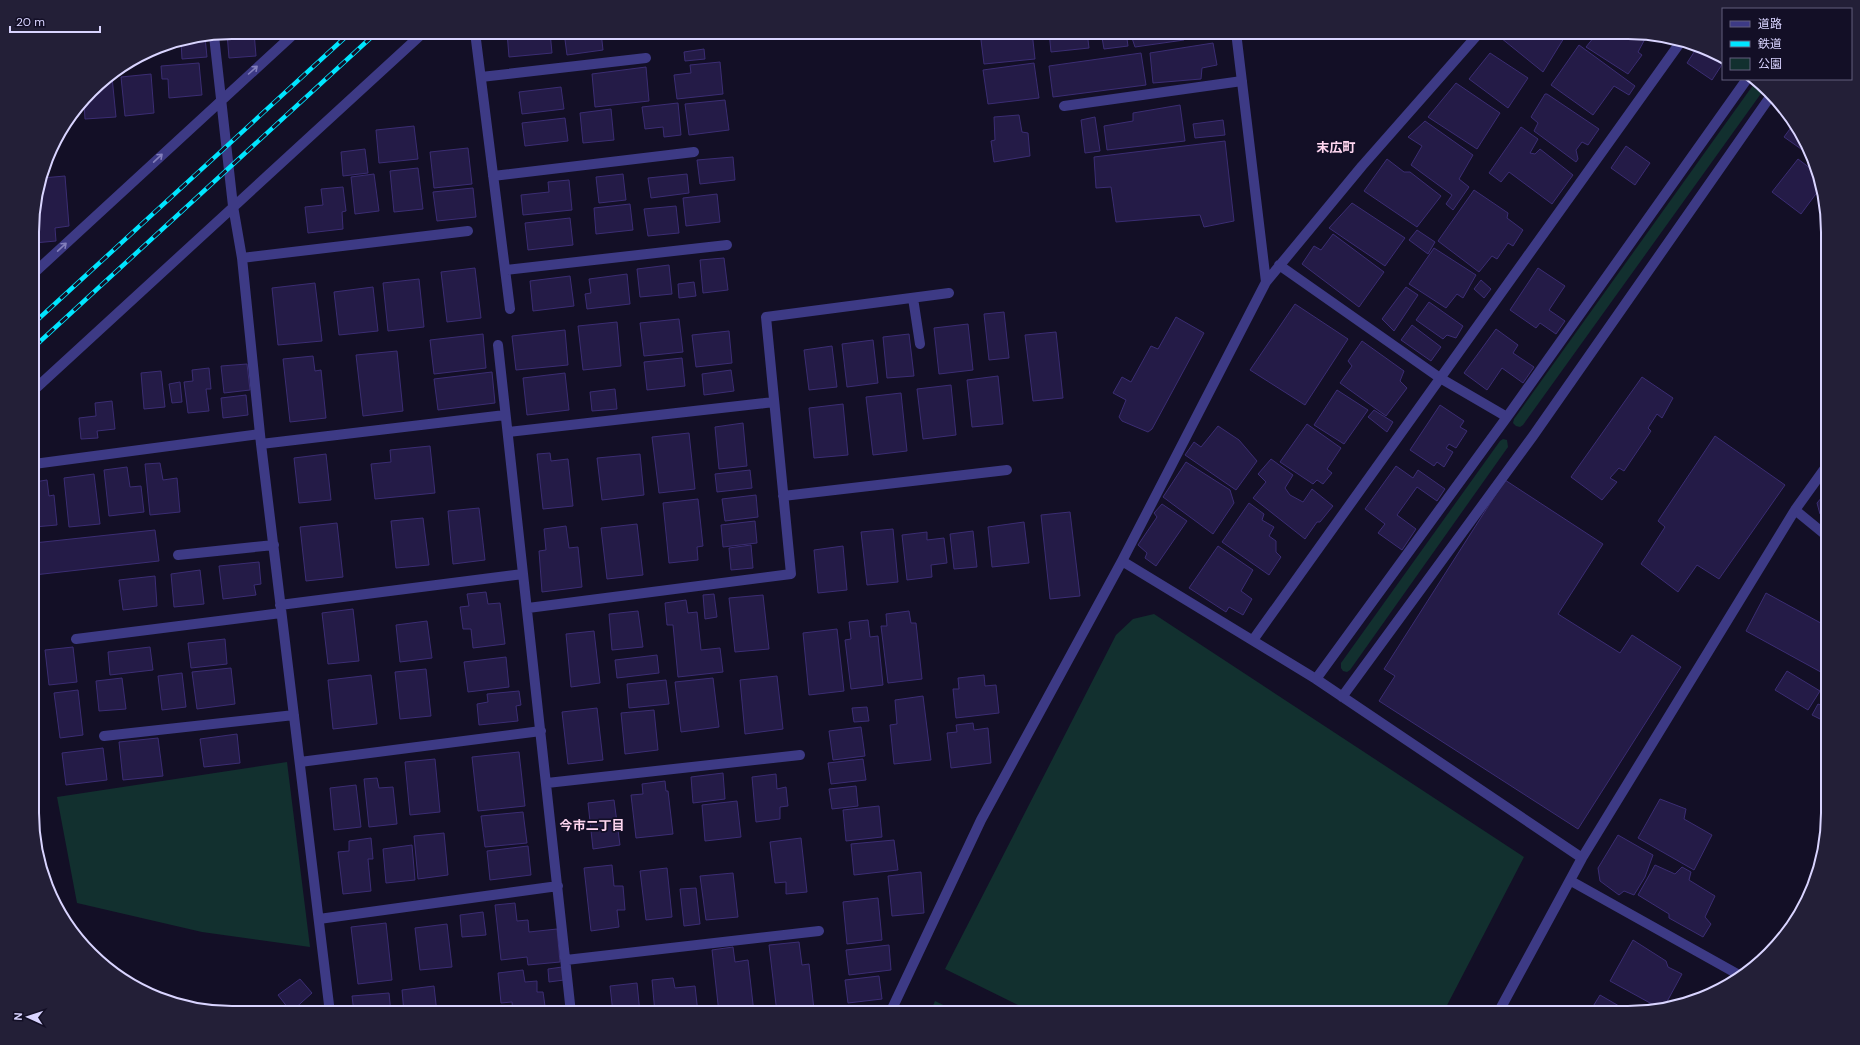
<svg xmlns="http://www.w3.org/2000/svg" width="1860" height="1045" font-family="'DM Sans','Noto Sans JP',sans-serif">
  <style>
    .green { fill: #12302f }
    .building { fill: #241b47; stroke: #3b2d73 }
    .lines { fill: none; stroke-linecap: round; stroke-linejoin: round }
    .minor { stroke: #3d3a85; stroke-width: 10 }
    .rail-casing { stroke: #00e5ff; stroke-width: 4.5 }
    .rail { stroke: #130f26; stroke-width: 3; stroke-dasharray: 9; stroke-linecap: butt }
    .oneway { stroke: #837fbc }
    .labels { text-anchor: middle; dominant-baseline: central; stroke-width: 3.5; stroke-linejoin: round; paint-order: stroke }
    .neighbourhood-label { font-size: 13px; font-weight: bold; fill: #ffd6f0; stroke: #130f26 }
    .rim { fill: none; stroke: #d9d4ff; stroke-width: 2 }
  </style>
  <rect width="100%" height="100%" fill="#130f26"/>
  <!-- green -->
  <path class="green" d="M1756,81L1765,88L1523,425L1520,427L1516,426L1513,423L1514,419Z
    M1503,439L1507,440L1508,447L1350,670L1347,672L1343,671L1341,668V663L1500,441Z
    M1154,614L1524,857L1443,1013H1034L945,969L1116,635L1133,619Z
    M287,762L310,947L202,932L77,903L57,797Z
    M935,1001L960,1013H930Z"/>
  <!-- building -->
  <path class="building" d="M232,32H254L256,56L229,58L227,33Z
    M507,32H550L552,53L509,57Z
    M564,32H601L603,50L567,55Z
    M980,32H1032L1035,59L984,64Z
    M1049,32H1087L1089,48L1051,52Z
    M1101,32H1126L1128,46L1104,49Z
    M1139,32H1182L1184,40L1135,47L1132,38L1139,36Z
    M1507,32H1557L1564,38L1543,72L1501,38Z
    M1598,32H1628L1641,34L1646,37L1638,52L1642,55L1628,74L1586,47Z
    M1657,36L1671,38L1668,43Z
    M205,37L207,57L182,59L181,42Z
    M1213,43L1217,65L1202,68L1201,79L1153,83L1150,53Z
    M1579,45L1635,86L1629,95L1614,86L1593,115L1551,85Z
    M1698,46L1723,57V63L1712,80L1687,63Z
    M704,49L705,59L685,61L684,52Z
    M1141,53L1146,85L1053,97L1049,66Z
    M1490,53L1528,78L1508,108L1469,79Z
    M720,62L723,94L677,99L674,75L691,73L690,65Z
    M199,63L202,95L169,98L168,79H162L161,66Z
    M1034,63L1039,98L988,104L983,70Z
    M646,67L649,101L595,107L592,74Z
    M151,74L154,113L125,116L121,77Z
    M112,77L116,117L85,119L84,103L100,82L107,78Z
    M1456,83L1500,113L1477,149L1428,117Z
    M561,87L564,109L522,114L519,92Z
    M1545,94H1547L1599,129L1588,145L1582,142L1576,150L1578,159L1576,162L1534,131L1538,123L1531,117Z
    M725,100L729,130L689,135L685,104Z
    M678,103L681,135L664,137L663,127L645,129L642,107Z
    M1180,105L1185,141L1107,150L1104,126L1133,121V113Z
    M611,109L614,140L583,143L580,113Z
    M1019,115L1022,132L1028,133L1030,156L994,162L991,141L995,140L994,117Z
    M1095,117L1100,151L1085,153L1081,120Z
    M565,118L568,141L525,146L522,123Z
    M1223,120L1225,135L1195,138L1193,124Z
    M1425,121L1473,155L1459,179L1469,187L1453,210L1446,204L1452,195L1411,165L1422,146L1408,137Z
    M1795,122L1811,156L1784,137Z
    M414,126L418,159L379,163L376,130Z
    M1521,127L1538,139L1530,153L1535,154L1540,149L1573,175L1552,204L1509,172L1501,182L1489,173Z
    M1225,141L1234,221L1204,227L1200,215L1116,222L1111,187L1096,188L1094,157Z
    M1626,146L1650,163L1635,185L1611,168Z
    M468,148L472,184L434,188L430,152Z
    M365,149L368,173L343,176L341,152Z
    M733,157L735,180L700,184L697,160Z
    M1387,159L1404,172H1410L1441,196L1417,227L1364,191Z
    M1798,159L1819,175L1821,187L1801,214L1772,192Z
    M418,168L423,209L394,212L390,171Z
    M374,174L379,211L355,214L351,177Z
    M623,174L626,200L599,203L596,177Z
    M687,174L689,193L651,198L648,178Z
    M65,176L69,226L55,228L56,241L34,243V206L42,178Z
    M569,180L572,210L523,215L521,195L549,192L548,182Z
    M343,187L346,211L342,212L343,229L308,233L305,207L323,205L321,189Z
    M473,188L476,217L437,221L433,192Z
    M1474,190L1508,213L1507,218L1523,230L1513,246L1508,243L1497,259L1492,256L1479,272L1438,241Z
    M717,194L720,222L686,226L683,198Z
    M1352,203L1405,238L1385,266L1329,228Z
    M630,204L633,230L596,234L594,208Z
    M676,206L679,233L648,236L644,209Z
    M570,218L573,245L528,250L525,223Z
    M1417,230L1435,242L1428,254L1409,240Z
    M1333,234L1384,272L1359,307L1302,264L1314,246L1321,250Z
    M1434,248L1476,275L1463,298L1457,294L1446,308L1409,284Z
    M724,258L728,290L703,293L700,260Z
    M669,265L672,294L640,297L637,269Z
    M475,268L481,318L447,322L441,272Z
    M1538,268L1565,286L1549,310L1565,321L1556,334L1540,323L1536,328L1510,310Z
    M627,274L630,304L587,309L585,294L591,293L589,279Z
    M570,276L574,306L533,311L530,281Z
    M419,279L424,327L388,331L383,283Z
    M1481,280L1491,289L1484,298L1474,289Z
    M694,282L696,296L679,298L678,284Z
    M315,283L322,341L278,345L272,288Z
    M373,287L378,331L339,335L334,292Z
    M1406,287L1418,295L1394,331L1382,319Z
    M1429,302L1463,326L1456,338L1447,335L1443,339L1416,320Z
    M1295,304L1348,339L1305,405L1250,370Z
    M1004,312L1009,358L989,360L984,314Z
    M1176,317L1204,333L1152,429L1148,432L1122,421L1119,417L1126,400L1113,393L1122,377L1131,382L1151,346L1158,349Z
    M679,319L683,352L644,356L640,323Z
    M617,322L621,366L583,370L578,326Z
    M968,324L973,370L939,374L934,328Z
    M1412,325L1441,347L1431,361L1401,340Z
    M1496,329L1518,345L1513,353L1534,367L1523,383L1502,368L1487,390L1464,373Z
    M565,330L568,365L516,370L512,336Z
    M729,331L732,363L696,367L692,335Z
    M1056,332L1063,398L1033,401L1025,335Z
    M483,334L486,368L434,374L430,340Z
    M909,334L914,376L887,378L883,337Z
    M873,340L878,383L847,387L842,344Z
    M1362,341L1404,371L1400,381L1407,388L1386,416L1340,383L1352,366L1348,361Z
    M832,346L837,387L809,390L804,350Z
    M397,351L403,411L363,416L356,355Z
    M313,356L315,371L321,370L326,418L290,422L283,359Z
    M682,358L685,386L647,390L644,362Z
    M247,364L250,390L224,393L221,366Z
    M209,368L211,389H206L209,411L188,413L184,382L193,381L192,370Z
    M731,370L734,391L704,395L702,374Z
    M161,371L165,407L144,409L141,373Z
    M492,372L495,403L438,410L434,379Z
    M565,373L569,410L527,415L523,378Z
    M998,376L1003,424L972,427L967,380Z
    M1642,377L1673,398L1662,418L1657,414L1648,428L1651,431L1624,471L1619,468L1610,478L1617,482L1602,500L1571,477Z
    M180,382L182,402L172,403L169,384Z
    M951,385L956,435L923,439L917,389Z
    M615,389L617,409L592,411L590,392Z
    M1337,390L1368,410L1344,444L1314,425Z
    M901,393L907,451L873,455L866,397Z
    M246,395L248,415L223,418L221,398Z
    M112,401L115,429L97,431L98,438L81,439L79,418L96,416L95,403Z
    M843,404L848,455L814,458L809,408Z
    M1440,405L1464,421L1460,427L1467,431L1456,448L1449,444L1446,448L1453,452L1444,467L1437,462L1434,466L1410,450Z
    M1374,410L1393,422L1387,432L1368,417Z
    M743,423L747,466L719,469L715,427Z
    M1307,424L1341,448L1327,469L1332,473L1323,484L1317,480L1313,484L1280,462Z
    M1218,426L1239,440L1257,461L1236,490L1185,455L1194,442L1201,447Z
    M689,433L695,489L659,493L652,437Z
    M1715,436L1785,485L1719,579L1697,565L1678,592L1641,564L1665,527L1658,521Z
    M430,446L435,493L375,499L371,464L391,462L390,450Z
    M550,453L551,461L568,459L573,506L543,509L537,454Z
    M326,454L331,500L299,503L294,458Z
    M640,454L644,495L602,500L597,458Z
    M1271,459L1293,475L1285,488L1290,495L1303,502L1312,489L1333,506L1320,522H1317L1305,539L1253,498L1266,482L1258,474Z
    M1186,462L1230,490L1234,503L1213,534L1163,497Z
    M160,463L163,480L177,478L180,512L150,515L145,464Z
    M1396,466L1413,478L1418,470L1445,489L1437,501L1417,487L1397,515L1416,529L1402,550L1378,533L1385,524L1365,509Z
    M127,467L130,487L141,486L144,512L109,516L104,470Z
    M750,470L752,488L717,492L715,474Z
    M94,474L100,524L69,527L64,478Z
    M47,480L49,496L54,495L57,525L34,527V482Z
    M1505,480L1603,544L1558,614L1620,653L1632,635L1681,667L1578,829L1379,701L1395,676L1384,669Z
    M1828,490V519L1820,514L1817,503Z
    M756,495L758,517L725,521L722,499Z
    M698,499L703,546L697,547L698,560L669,563L663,503Z
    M1249,503L1264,514L1262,520L1274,527L1269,536L1276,541V552L1281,557L1269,575L1222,542Z
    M1162,504L1187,521L1156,566L1145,558L1147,553L1138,545L1157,517L1154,513Z
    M479,508L485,560L453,564L448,511Z
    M1070,512L1080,596L1050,599L1041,515Z
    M423,518L429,565L396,568L391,521Z
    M755,521L757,543L723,547L721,525Z
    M1024,522L1029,563L992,567L988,527Z
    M337,523L343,577L306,581L300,527Z
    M637,524L643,575L607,579L601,528Z
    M566,526L569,548L578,547L582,587L542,592L539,551L546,550L544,529Z
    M893,529L898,582L867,585L861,532Z
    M155,530L159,561L34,575V543Z
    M973,531L977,567L954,569L950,534Z
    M927,532V540L944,538L947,563L931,565L932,577L907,580L902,535Z
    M751,545L753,568L731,570L729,548Z
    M843,546L847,590L818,593L814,550Z
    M1218,546L1253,570L1241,591L1252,599L1243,615L1229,607L1226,612L1189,588Z
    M259,562L261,584L254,585L256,595L223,599L219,566Z
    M200,570L204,604L174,607L171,574Z
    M155,576L157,606L123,610L119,580Z
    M486,592L488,604L500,603L505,644L473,648L471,629H463L460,607L469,606L467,594Z
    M1766,593L1828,627V676L1746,631Z
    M714,594L717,617L705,619L703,595Z
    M763,595L769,649L735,652L729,598Z
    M686,600L688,613L697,612L701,650L720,648L723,672L678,677L673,625H667L665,603Z
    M353,609L359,661L328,664L322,613Z
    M638,611L643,647L612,650L609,614Z
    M909,611L911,623H916L922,679L888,683L881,626H887L886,614Z
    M868,620L870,637L878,636L883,685L851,689L845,640L851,639L849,622Z
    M427,621L432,658L400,662L396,625Z
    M837,629L844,691L809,695L803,633Z
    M594,631L600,683L571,687L566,634Z
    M225,639L227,664L191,668L188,643Z
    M73,647L77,682L49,685L45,650Z
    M150,647L153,670L110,675L108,652Z
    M657,655L659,673L617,678L615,660Z
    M506,657L509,687L468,692L464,662Z
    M231,668L235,704L197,709L192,672Z
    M426,669L431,716L400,719L395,672Z
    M1787,671L1820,691L1808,710L1775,690Z
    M182,673L186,707L162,710L158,676Z
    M371,675L377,724L333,729L328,680Z
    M984,675L985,686L996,685L999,713L956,718L953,689H959L958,678Z
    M777,676L783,729L745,734L740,680Z
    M122,678L126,709L99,711L96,681Z
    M713,678L719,727L681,732L675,682Z
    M666,680L669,704L629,708L627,684Z
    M78,690L83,735L60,738L54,693Z
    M519,691L521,705L516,706L518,721L479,725L477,704L488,702L487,694Z
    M923,696L931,760L894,764L890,725L897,724L895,700Z
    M1818,704L1828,708V723L1812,715Z
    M867,707L869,721L854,722L852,708Z
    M597,708L603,760L568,764L562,712Z
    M654,710L658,750L625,754L621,713Z
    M973,723L974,730L988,728L991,763L951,768L947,733L957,732L956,725Z
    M861,727L865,756L833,760L829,731Z
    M237,734L240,763L204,767L200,739Z
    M158,738L163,776L123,780L119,742Z
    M103,748L107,780L66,785L62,753Z
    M519,752L525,806L478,811L472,757Z
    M435,759L440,812L410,815L405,762Z
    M863,759L866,780L831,784L828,763Z
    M723,773L725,799L693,803L691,777Z
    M776,774L777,789L786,787L788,806L780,807V819L756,822L752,777Z
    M377,778L379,788L393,787L397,824L369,827L364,779Z
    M665,781L666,791H668L673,834L636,838L631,795L643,794L642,784Z
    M356,785L361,827L334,830L330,788Z
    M856,786L858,806L832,809L829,789Z
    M1660,799L1686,809L1684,819L1712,835L1694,870L1638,838Z
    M614,800L620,845L593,849L588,803Z
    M737,801L741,837L705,841L702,805Z
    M879,806L882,837L846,841L843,810Z
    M523,812L527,843L485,847L481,816Z
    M444,833L448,875L418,879L414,836Z
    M1618,835L1653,855L1645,877L1634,895L1624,891L1619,895L1600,881L1598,868Z
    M371,838L373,859H368L371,891L343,894L338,852L349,851V841Z
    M801,838L807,892L786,894V882L775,883L770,842Z
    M894,840L898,870L854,875L851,844Z
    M412,845L415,880L386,883L383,849Z
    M528,846L531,875L490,880L487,851Z
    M612,865L614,886H623L625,910H617L619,927L591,931L584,868Z
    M1655,865L1675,874L1682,867L1691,872L1689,880L1715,896L1705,917L1711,924L1703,937L1669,918V914L1638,895Z
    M667,868L672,917L646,920L640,871Z
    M921,872L924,913L892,916L888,876Z
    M733,873L738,917L706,920L700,876Z
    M696,888L700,924L684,926L680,889Z
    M878,898L882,940L847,944L843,902Z
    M515,903L517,921L528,920L529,932L557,929L560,962L528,965L527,957L501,960L495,905Z
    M483,912L486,935L462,937L460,915Z
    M386,923L392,980L358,984L351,927Z
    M447,924L452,967L420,970L415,928Z
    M1633,940L1666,961L1668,967L1682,974L1663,1009H1661L1610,981Z
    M799,942L802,965L809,964L814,1010L777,1013L769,945Z
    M889,945L891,970L849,975L846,950Z
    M733,947L735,962L748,960L754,1013H719L712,950Z
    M562,967L564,980L549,982L548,969Z
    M523,970L525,982L537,981V992H543L546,1013H513L512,1002L501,1003L498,973Z
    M879,976L882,999L848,1003L845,980Z
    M673,978L675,988L695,986L698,1013H655L652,980Z
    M300,979L312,993L291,1012L278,995Z
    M637,983L640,1013H613L610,986Z
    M434,986L437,1013H404L402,990Z
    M389,993L391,1013H354L352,996Z
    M1600,995L1631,1013H1589Z
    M871,1007L872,1013H846V1010Z"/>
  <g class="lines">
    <!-- minor -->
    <path class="minor" d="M475,32L510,309
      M1236,32L1266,282
      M214,36L233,206L242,258L261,444L330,1013
      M481,77L646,58
      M1064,106L1242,81
      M493,176L694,152
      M242,258L468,231
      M1279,265L1440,378L1507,417
      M505,270L727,245
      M34,273L296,32
      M913,298L920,344
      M498,345L571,1013
      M34,390L424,32
      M508,432L774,402
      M261,444L505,415
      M34,464L260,434
      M783,496L1007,470
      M1795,510L1828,537
      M178,555L274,545
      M1122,561L1316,679L1582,858
      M280,605L523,574
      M528,608L791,574L766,317L949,293
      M76,639L281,613
      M1253,640L1682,40
      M1316,679L1507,417L1747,79
      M1342,697L1533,436L1772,94
      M104,736L294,715
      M300,762L541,731
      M547,783L800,755
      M1571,881L1741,976
      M319,919L558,886
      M566,960L819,931
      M890,1013L981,820L1122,561L1266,282L1362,166L1480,32
      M1498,1013L1582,858L1795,510L1828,464"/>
    <!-- rail casing -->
    <g class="rail-casing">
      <path id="rail" d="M34,323L351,32
        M34,347L377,32"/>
    </g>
    <!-- rail -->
    <use href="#rail" class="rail"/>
  </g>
  <!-- one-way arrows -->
  <defs><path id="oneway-shaft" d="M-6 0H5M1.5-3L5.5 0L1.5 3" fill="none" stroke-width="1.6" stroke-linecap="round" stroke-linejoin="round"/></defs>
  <g class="oneway">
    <use href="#oneway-shaft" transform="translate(253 70) rotate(-42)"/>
    <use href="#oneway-shaft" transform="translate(158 158) rotate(-43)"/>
    <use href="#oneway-shaft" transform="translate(62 247) rotate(-43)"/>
  </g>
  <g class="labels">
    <!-- neighbourhood labels -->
    <g class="neighbourhood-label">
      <text x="1336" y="147">末広町</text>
      <text x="592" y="825">今市二丁目</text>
    </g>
  </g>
  <!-- crop -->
  <path d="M0 0H1860V1045H0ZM232 39H1628A193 193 0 0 1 1821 232V813A193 193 0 0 1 1628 1006H232A193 193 0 0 1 39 813V232A193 193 0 0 1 232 39Z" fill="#231f37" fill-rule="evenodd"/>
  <path class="rim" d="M232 39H1628A193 193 0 0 1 1821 232V813A193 193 0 0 1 1628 1006H232A193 193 0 0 1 39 813V232A193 193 0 0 1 232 39Z"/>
  <!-- legend -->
  <rect x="1722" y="8" width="130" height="72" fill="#130f26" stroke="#625e7d"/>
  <rect x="1730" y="21" width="20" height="6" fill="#3d3a85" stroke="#625e7d"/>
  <text x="1758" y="28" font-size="12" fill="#d9d4ff">道路</text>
  <rect x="1730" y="41" width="20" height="6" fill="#00e5ff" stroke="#625e7d"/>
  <text x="1758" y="48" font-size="12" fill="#d9d4ff">鉄道</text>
  <rect x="1730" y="58" width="20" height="12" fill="#12302f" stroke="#625e7d"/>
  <text x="1758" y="68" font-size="12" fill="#d9d4ff">公園</text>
  <!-- north arrow -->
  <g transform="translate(28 1017) rotate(273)" stroke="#130f26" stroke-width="3" paint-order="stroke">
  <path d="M0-3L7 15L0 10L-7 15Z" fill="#d9d4ff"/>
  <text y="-6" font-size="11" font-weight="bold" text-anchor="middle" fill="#d9d4ff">N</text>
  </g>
  <!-- scale -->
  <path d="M10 26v6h90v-6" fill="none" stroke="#d9d4ff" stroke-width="2"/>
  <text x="16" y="26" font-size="12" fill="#d9d4ff" stroke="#130f26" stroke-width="3" paint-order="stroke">20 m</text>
</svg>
